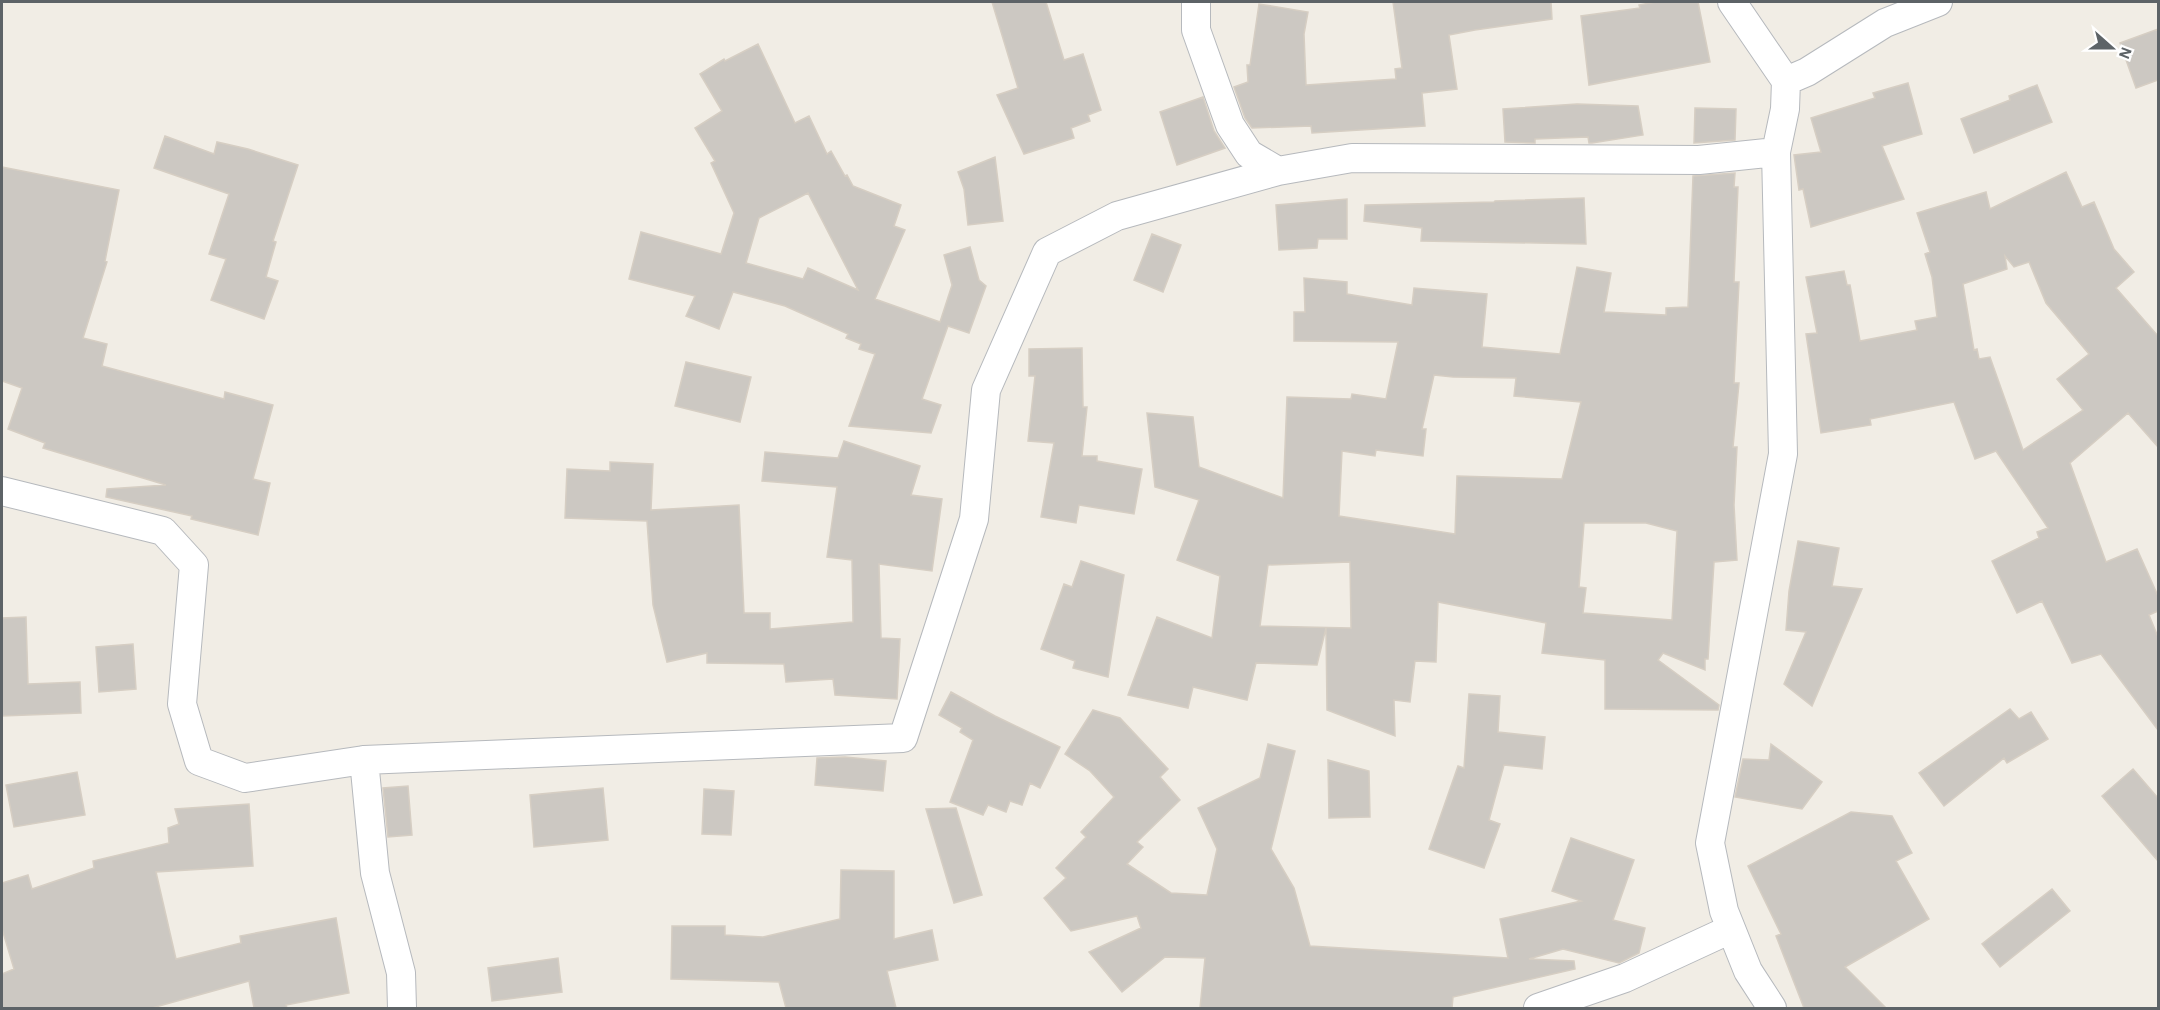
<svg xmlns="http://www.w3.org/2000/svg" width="2160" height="1010" font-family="'Alegreya Sans',sans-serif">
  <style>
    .building { fill: #ccc8c2; stroke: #d6cec3; stroke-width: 1.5; fill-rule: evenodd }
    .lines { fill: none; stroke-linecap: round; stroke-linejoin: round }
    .street-casing { stroke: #b6b9bd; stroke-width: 30 }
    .street { stroke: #fff; stroke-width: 28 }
  </style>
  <rect width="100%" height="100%" fill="#f1ede5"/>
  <!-- building -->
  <path class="building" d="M992,2H1046L1064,60L1083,54L1101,110L1088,115L1090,121L1071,128L1074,138L1024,154L997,95L1018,88Z
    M1393,2H1551L1552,19L1475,30L1449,35L1457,89L1422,93L1425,126L1312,133L1311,126L1252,128L1245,118L1234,87L1248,82L1247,65H1250L1259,4L1308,12L1304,34L1306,85L1396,79L1395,69L1402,68Z
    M1655,2H1698L1710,62L1589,85L1581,16L1640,8L1639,5Z
    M2158,29V80L2136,88L2120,43Z
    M758,44L795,123L809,116L827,154L831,151L845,176L847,175L853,186L901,205L894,226L905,230L875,299L940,322L952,285L944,255L970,247L979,280L986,286L969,333L948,326L922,399L941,405L931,433L849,426L875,354L859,349L861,344L846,338L848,334L785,306L733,292L719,329L686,316L695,296L629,279L641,232L721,254L734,213L711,163L715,161L695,128L722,111L700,74L724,59L725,61ZM808,193L858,290L808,268L803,279L746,263L759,218Z
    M1908,83L1922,134L1882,146L1904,199L1811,227L1803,189L1799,190L1794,155L1821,152L1811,118L1875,98L1873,93Z
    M2037,85L2052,122L1974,153L1961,119L2010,100L2009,96Z
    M1203,97L1214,131L1225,148L1177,165L1160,112Z
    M1577,104L1638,106L1643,135L1592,143H1589L1588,137L1535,139V143L1505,142L1503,109Z
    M1695,108L1736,109L1735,140L1694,143Z
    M165,136L214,154L217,142L248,149L298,165L273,241L276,242L266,277L278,281L264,319L211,300L226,259L209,254L229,194L154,168Z
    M995,157L1003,221L968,225L964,189L958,172Z
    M2,167L119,190L105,261L107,262L83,338L107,344L102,366L224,399L225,392L273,405L253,479L270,483L258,535L191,519L192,516L106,497L107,489L166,485L43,448L45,443L8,429L22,388L2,381Z
    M2066,172L2082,207L2094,202L2114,249L2134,272L2116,288L2158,336V447L2128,413L2070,463L2106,562L2137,549L2158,596V611L2149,615L2158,637V730L2101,654L2072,663L2042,601L2017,613L1992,561L2039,538L2037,532L2048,528L1996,451L1975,459L1954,402L1870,419L1871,425L1821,433L1806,334L1817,333L1806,277L1844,271L1847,285H1850L1860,341L1917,330L1915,321L1937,317L1932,277L1925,254L1930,252L1917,213L1986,192L1990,209ZM2005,256L2014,267L2029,262L2046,303L2089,354L2057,379L2083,410L2023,450L1990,357L1979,359L1977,349L1974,350L1963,284L2007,269Z
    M1735,173L1734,187H1738L1734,282H1739L1734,383H1739L1733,447H1737L1734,505L1737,560L1714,562L1708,659H1705V670L1663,653L1658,660L1719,705L1718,710L1605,709V660L1542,653L1546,623L1438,602L1436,662L1415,661L1410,702L1394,700L1395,736L1327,710L1326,628L1317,665L1256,663L1247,700L1193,687L1188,708L1128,695L1157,617L1212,638L1220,576L1177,560L1199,500L1155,487L1147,413L1193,417L1199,467L1283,498L1287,397L1351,399L1352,394L1386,399L1398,342L1294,341V312H1305L1304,278L1347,282V294L1412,305L1414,288L1487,294L1482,347L1560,354L1577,267L1611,273L1604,312L1666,315V308L1688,307L1693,176ZM1434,375L1453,377L1516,378L1514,396L1581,402L1562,479L1457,476L1455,534L1339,516L1342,451L1375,456L1376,450L1423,456L1426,429H1422ZM1584,523H1646L1677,531L1672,620L1583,613L1586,588L1579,587ZM1350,562L1351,628L1260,626L1268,565Z
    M1584,198L1586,244L1421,241L1422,228L1364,221L1365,205L1494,202L1495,201Z
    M1347,199V239H1318L1317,248L1279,250L1276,205Z
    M1152,234L1181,245L1163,292L1134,280Z
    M1082,348L1083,407H1087L1082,456H1097V461L1142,469L1134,514L1079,505L1076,523L1041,517L1054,443L1028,441L1035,376H1029V349Z
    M686,362L751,377L740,422L675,406Z
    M844,441L920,466L911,495L942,499L932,571L879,564L881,638L900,639L897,699L835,695L833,679L786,682L784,664L707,663V653L667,662L653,605L647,521L565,518L567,469L610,471V462L653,464L651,510L739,505L744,613H770V629L853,622L852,560L827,557L837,487L762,481L765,452L838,458Z
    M1798,541L1839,548L1832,586L1862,589L1812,706L1784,684L1806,632L1786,630L1789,591Z
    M1081,561L1124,575L1108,677L1073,668L1075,661L1041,649L1064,584L1072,587Z
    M26,617L28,684L80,682L81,713L2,716V618Z
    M133,644L136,689L99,692L96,647Z
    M951,692L995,716L1060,747L1040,788L1030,783L1022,805L1010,801L1006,812L988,805L983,815L950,802L973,740L960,732L962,728L939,715Z
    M1469,694L1500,696L1498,732L1545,737L1542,769L1504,765L1489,820L1500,824L1484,868L1429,849L1458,766L1464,768Z
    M2010,709L2019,719L2031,712L2048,739L2007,763L2004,758L1944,806L1919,773Z
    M1093,710L1120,718L1168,769L1160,777L1180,800L1137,842L1143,847L1127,864L1171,893L1207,895L1217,849L1198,808L1260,778L1268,744L1295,751L1271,849L1294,888L1310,946L1508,958L1500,919L1581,901L1552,891L1571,838L1634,860L1613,920L1645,928L1639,953L1619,963L1563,949L1529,959L1574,961L1575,969L1453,997L1452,1008H1200L1205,958L1165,957L1122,992L1089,952L1141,928L1137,916L1071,931L1044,898L1066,878L1056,868L1086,837L1081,832L1114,797L1090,771L1065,754Z
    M1771,744L1822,782L1802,809L1735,797L1743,759L1769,760Z
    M845,757L886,761L883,791L815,785L817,758Z
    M1328,760L1369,771L1370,817L1329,818Z
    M2133,769L2158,798V861L2102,796Z
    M77,772L85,815L14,827L6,785Z
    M408,786L412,835L388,837L383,788Z
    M603,788L608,840L534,847L530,795Z
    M704,789L734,791L731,835L702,834Z
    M249,804L253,866L156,872L176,959L241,943L240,936L336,918L349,993L286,1005L287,1008H254L249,981L152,1008H2V974L14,969L2,929V883L28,875L32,889L94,868L93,861L169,843L168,828L179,824L175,809Z
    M956,808L982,895L954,903L926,809Z
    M1851,812L1892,816L1912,853L1896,861L1929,919L1845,967L1886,1008H1804L1776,936L1781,934L1748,866Z
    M841,870L894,871V939L932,930L938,960L887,971L896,1008H786L779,982L671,979L672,926H725V935L763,937L840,919Z
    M2052,889L2070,911L2000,967L1982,944Z
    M558,958L562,992L492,1001L488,968Z"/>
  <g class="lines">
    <!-- street casing -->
    <g class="street-casing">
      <path id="street" d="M1196,2V30L1230,125L1249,154L1278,171
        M1732,2L1786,81
        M2,491L163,531L194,565L182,704L199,761L245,778L364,760L903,738L974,519L986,390L1047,252L1117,216L1278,171L1352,158L1699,160L1776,152
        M364,760L375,873L401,973L402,1008
        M1538,1008L1625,978L1731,929
        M1772,1008L1748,971L1724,911L1710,843L1783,454L1776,152L1785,109L1786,81L1807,72L1885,23L1938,2"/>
    </g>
    <!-- street -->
    <use href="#street" class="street"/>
  </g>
  <!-- border -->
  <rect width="2160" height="1010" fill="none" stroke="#5d6367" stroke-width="6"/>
  <!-- north arrow -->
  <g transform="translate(2112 48) rotate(111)" stroke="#ffffff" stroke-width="4.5" paint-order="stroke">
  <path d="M0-4.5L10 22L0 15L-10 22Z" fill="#5d6367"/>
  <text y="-9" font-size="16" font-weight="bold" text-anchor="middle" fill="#5d6367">N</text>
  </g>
</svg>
